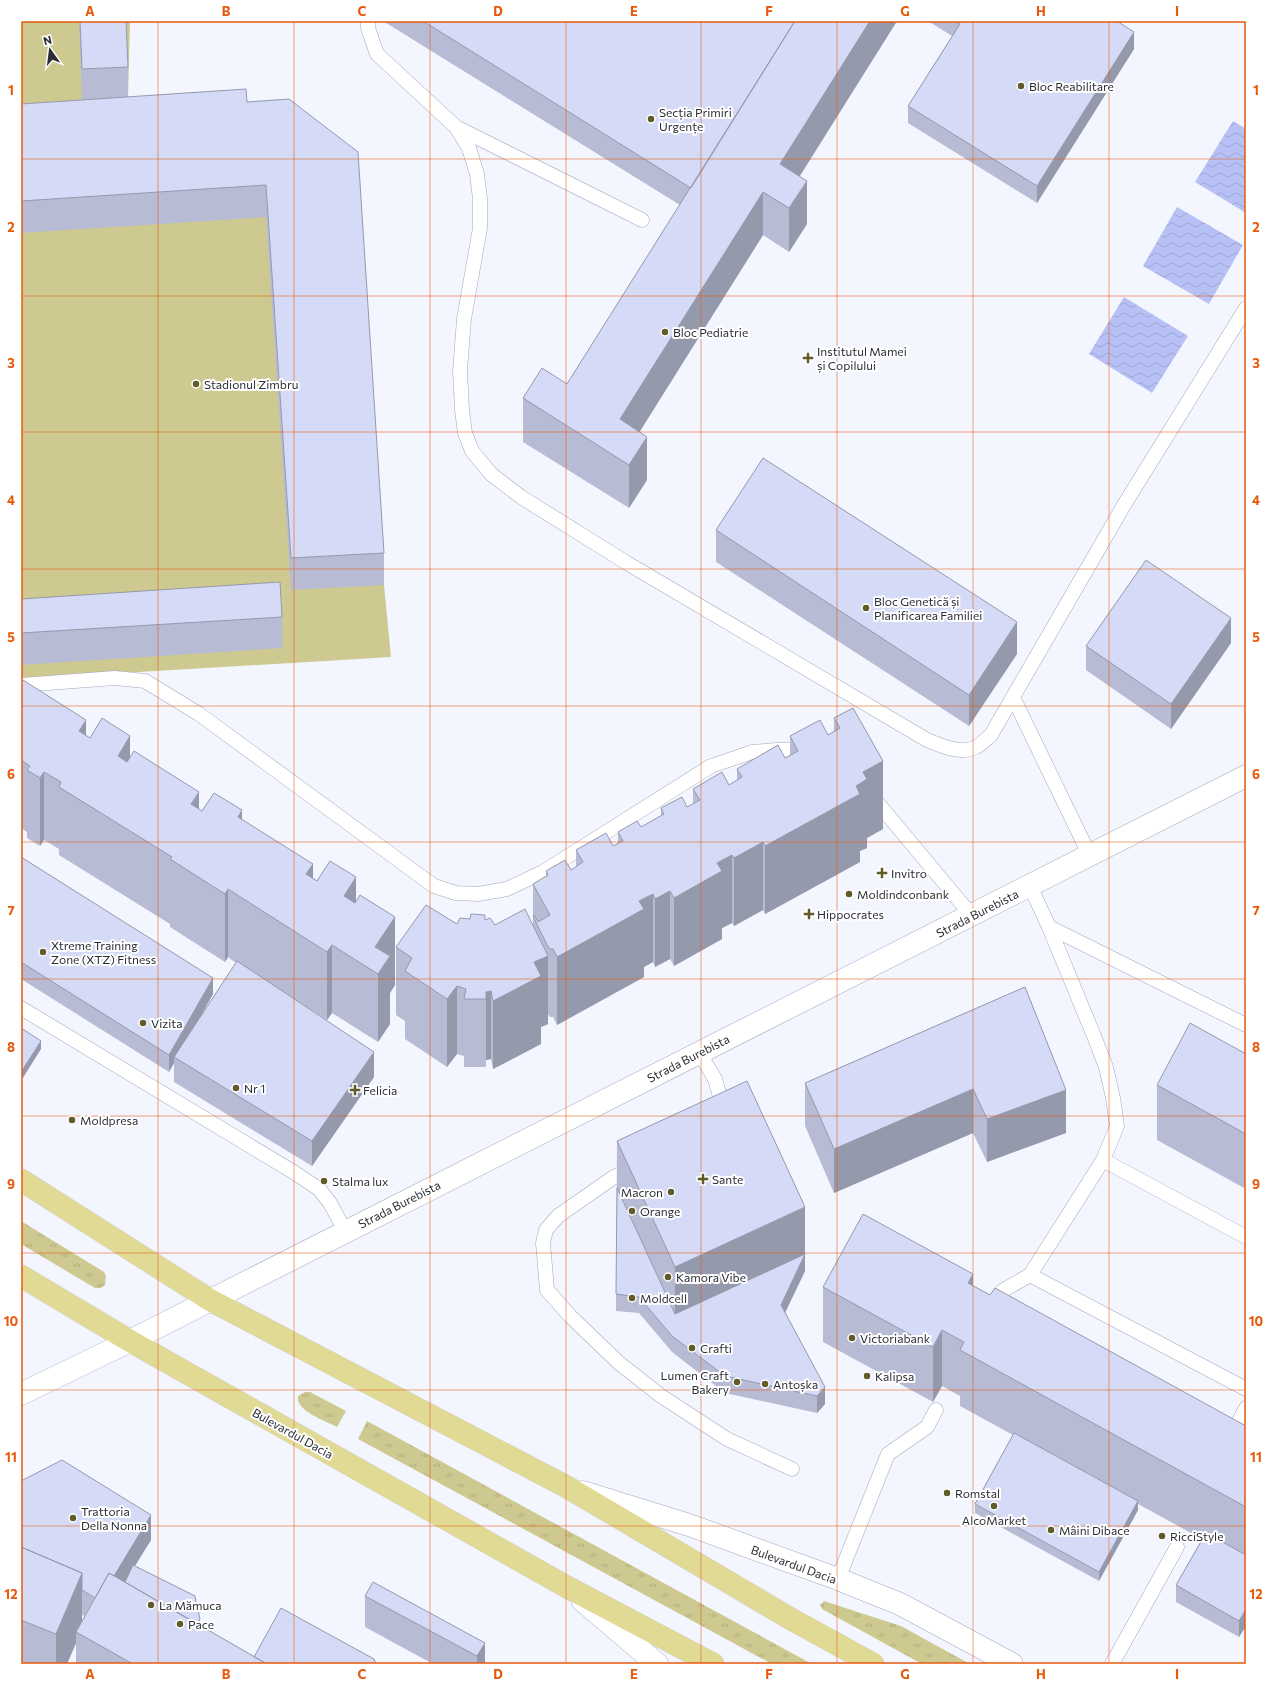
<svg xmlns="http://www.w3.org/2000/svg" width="1267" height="1685" font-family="Commissioner,sans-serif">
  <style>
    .grass { fill: url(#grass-tufts) }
    .garden { fill: #cdc990 }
    .water { fill: url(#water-waves) }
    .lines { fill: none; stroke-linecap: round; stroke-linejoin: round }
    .service-casing { stroke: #a2a7bc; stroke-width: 15 }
    .minor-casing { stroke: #a2a7bc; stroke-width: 23 }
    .secondary-casing { stroke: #a2a7bc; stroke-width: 23 }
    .primary-casing { stroke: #d5d5d7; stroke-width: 23 }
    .service { stroke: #fff; stroke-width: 14 }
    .minor { stroke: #fff; stroke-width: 22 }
    .secondary { stroke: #fff; stroke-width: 22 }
    .primary { stroke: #e1da94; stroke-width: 22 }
    .wall { fill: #b7bcd4; fill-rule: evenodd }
    .shaded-wall { fill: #9599ac }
    .building { fill: #d5dbf6; stroke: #9599ac }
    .grid { fill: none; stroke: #e8590c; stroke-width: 1; stroke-opacity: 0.55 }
    .poi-dot { fill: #605b28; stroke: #fff; stroke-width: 1.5 }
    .labels { text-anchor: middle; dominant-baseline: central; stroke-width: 4; stroke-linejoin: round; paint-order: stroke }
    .poi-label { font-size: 12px; fill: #2c2e36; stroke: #fff; text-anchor: start }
    .street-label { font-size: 12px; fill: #2c2e36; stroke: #fff }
    .neatline { fill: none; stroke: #e8590c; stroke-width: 1.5 }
    .grid-label { font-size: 13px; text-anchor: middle; font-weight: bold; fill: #e8590c }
  </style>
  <defs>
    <pattern id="grass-tufts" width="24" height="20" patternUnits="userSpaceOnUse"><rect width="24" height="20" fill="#cdc990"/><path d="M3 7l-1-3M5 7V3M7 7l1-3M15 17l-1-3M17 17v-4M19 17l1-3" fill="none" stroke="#b0ad7d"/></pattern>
    <pattern id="water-waves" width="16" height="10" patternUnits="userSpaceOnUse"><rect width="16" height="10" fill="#b7c1f5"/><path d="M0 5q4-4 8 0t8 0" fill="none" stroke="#9ea6d3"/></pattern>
  </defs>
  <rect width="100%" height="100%" fill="#f4f6ff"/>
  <!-- grass -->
  <path class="grass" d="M21,1221L104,1272L106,1276L105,1285L101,1288H95L21,1244Z
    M305,1392H310L346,1411L337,1427C326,1421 295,1411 298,1396Z
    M367,1421L812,1664H772L358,1439Z
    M824,1601L901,1626L970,1664H922L822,1609L820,1605Z"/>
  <!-- garden -->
  <path class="garden" d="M21,21H130L128,99L358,184L384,585L391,657L21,679Z"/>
  <!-- water -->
  <path class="water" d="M1233,121L1246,129V213L1195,182Z
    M1177,207L1243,245L1209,304L1143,266Z
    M1124,297L1188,336L1152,393L1089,354Z"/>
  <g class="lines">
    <!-- service casing -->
    <g class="service-casing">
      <path id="service" d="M368,21V28L377,54L456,127L469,148L477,174L480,199V228L464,319L460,371L462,410L465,433L472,451L491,474L521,497L627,563L927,740C942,746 961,755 976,747C981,745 986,739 991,735L1124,505L1246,308
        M456,127L642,220
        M21,685L115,678L145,681L199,714L434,886L456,893L478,894L507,889L543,872L711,766L752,752L776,750H808
        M1013,697L1090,856
        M871,795L972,916
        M1030,886L1049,927L1094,1036L1106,1067L1113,1098L1117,1126L1103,1160L1030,1275L1246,1389
        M1049,927L1246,1025
        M21,1008L295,1173L319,1189L330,1203L345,1231
        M699,1052L715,1079L723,1107L721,1110
        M1103,1160L1246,1237
        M633,1169L614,1177L558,1216L546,1230L543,1243L547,1290L570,1316L619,1363L661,1396L727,1439L792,1469
        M1002,1291L1030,1275
        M1237,1425L1246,1408
        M838,1579L888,1454L927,1427L936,1410
        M1112,1664L1177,1547"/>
    </g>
    <!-- minor casing -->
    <g class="minor-casing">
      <path id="minor" d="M583,1492L689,1525L838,1579L900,1604L1012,1664
        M583,1601L657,1664"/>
    </g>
    <!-- secondary casing -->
    <g class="secondary-casing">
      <path id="secondary" d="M21,1394L130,1341L1246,776"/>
    </g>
    <!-- primary casing -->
    <g class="primary-casing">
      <path id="primary" d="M21,1180L210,1300L567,1487L791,1619L873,1664
        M21,1276L130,1341L567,1587L713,1664"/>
    </g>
    <!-- service -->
    <use href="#service" class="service"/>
    <!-- minor -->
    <use href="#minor" class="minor"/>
    <!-- secondary -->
    <use href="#secondary" class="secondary"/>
    <!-- primary -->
    <use href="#primary" class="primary"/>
  </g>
  <!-- wall -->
  <path class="wall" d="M79,21H126L128,67V97L247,102L384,553V585L291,590L266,217L21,233V104L82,100Z
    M383,21H897L800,176L807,224L789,252L763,235L639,432L647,480L629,508L523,442V398L567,384L680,205Z
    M928,21H1117L1134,49L1037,203L908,123V106L952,36Z
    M716,530L1017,654L969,726L716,562Z
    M21,599L282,617V648L21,665Z
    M1231,643L1171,729L1086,670V646Z
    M21,683L86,736L90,738L130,756L202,811L242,819L313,878L356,902L395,985L390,993V1024L378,1042L332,1013L327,1020L296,1000L374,1077L312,1166L174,1082V1063L169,1072L21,979V857L213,994L196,1023L236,963L228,957L225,962L170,927V924L59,855V849L44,840L40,846L27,838V832L21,828Z
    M853,708L883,829L867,838V848L860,851V862L765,914L763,910L734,926L732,923L722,928V939L674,966L670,959L655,967L653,962L644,967V977L557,1025L553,1017H550L548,1014V1024L541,1027V1044L493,1069L491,1059L486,1060V1067H464V1056L457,1054L447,1067L405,1039V1021L396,1015V947L457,924L485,920L495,925L533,924V884L546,876V871L571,870L576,867V850L613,846L618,843V832L641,827L661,816V808L687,807L693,804V789L729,785L737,780V769L785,758L790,755V736L828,735L834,731V718Z
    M1025,987L1066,1133L987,1162L973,1133L834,1193L805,1126V1083Z
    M1246,1054V1189L1157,1140V1085Z
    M617,1141L805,1271L785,1313L825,1404L817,1413L725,1393L672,1352L639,1313L616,1311Z
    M973,1286L990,1295L1246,1426V1626L1239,1637L1176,1602V1585L1202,1539L1138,1504V1510L1099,1581L975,1513V1504L1013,1435L960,1406V1396L942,1386L933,1402L823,1342V1287Z
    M21,1481L151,1540L135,1566L200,1625L254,1657L376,1664H76V1643L67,1664H21ZM82,1615L85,1616L82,1621Z
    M365,1596L485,1643V1664H433L365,1627Z"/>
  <!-- shaded-wall -->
  <path class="shaded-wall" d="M870,21H897L782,204L780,164Z
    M1134,32V49L1037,203V186Z
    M807,181V224L789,252V208Z
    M763,192V235L622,460L620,419Z
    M647,437V480L629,508V465Z
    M1231,618V643L1171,729V704Z
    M1017,622V654L969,726V695Z
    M86,720V788L79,731Z
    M130,736V804L118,824V756Z
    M883,761V829L867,838V848L860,851V862L765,914V846L856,786L863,772Z
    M44,772V840L40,846V778Z
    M199,792V860L191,804Z
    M242,810V878L238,817Z
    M763,842V910L734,926V858Z
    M732,855V923L722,928V939L674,966V898L717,863Z
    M313,864V932L306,874Z
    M356,877V945L344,896Z
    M228,889V957L225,962V894Z
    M670,891V959L655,967V899Z
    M653,894V962L644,967V977L557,1025V957L639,901Z
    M395,917V985L390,993V1024L378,1042V974L375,947Z
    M332,945V1013L327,1020V952Z
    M548,956V1024L541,1027V1044L493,1069V1001L534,962Z
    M213,978V994L177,1059L174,1057V1063L169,1072V1055Z
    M457,986V1054L447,1067V999Z
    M491,991V1059L486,1060V992Z
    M41,1041V1049L21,1081V1072Z
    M374,1052V1077L312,1166V1141Z
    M973,1089V1133L834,1193V1149Z
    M1066,1090V1133L987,1162V1119Z
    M805,1207V1271L781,1321L675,1331V1267Z
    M973,1274V1330L968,1283Z
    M942,1330V1386L933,1402V1347Z
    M825,1387V1404L817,1413V1396Z
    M1138,1501V1510L1099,1581V1572Z
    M151,1515V1540L98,1625V1600Z
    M82,1573V1629L76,1632V1643L67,1664H56V1634Z
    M1246,1609V1626L1239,1637V1621Z
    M200,1619V1636L186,1646Z
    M485,1643V1664H477V1656Z"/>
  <!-- building -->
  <path class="building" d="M80,21H126L128,67L82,69Z
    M423,21H795L691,188Z
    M795,21H870L780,164L807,181L789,208L763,192L620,419L647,437L629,465L523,398L542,368L567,384Z
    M954,21H1117L1134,32L1037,186L908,106L960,24Z
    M246,89L247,102L289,99L358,152L384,553L291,558L266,185L21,201V104Z
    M763,458L1017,622L969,695L716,530Z
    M1146,560L1231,618L1171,704L1086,646Z
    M280,582L282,617L21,633V599Z
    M23,680L86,720L79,731L90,738L102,718L130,736L118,756L127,762L134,751L199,792L191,804L202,811L214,793L242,810L238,817L313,864L306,874L317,881L330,861L356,877L344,896L355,903L360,895L395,917L375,947L390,956L378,974L332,945L327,952L228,889L225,894L170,859L172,857L59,787L61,782L44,772L40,778L27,770L30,766L21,760V683Z
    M853,708L883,761L863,772L867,779L856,786L860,794L765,846L763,842L734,858L732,855L717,863L722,871L674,898L670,891L655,899L653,894L639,901L644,909L557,957L553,949H550L547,945L533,916L534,915L538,922L550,915L533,884L548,875L546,871L565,860L571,870L583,862L576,850L606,833L613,846L623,841L618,832L637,821L641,827L664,814L661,808L682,797L687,807L700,800L693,789L722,772L729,785L742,777L737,769L778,745L785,758L798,751L790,736L820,720L828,735L840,728L834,718Z
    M21,857L213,978L169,1055L21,962Z
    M426,905L457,924L460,918L470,919L471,914L485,915V920L490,918L495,925L525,909L548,956L534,962L541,976L493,1001L491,991L486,992V999H464L466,989L457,986L447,999L405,971L412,958L396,947Z
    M237,961L374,1052L312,1141L174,1057Z
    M1025,987L1066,1090L987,1119L973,1089L834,1149L805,1083Z
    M1190,1023L1246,1054V1134L1157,1085Z
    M21,1028L41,1041L21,1072Z
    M747,1081L805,1207L675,1267L617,1141Z
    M617,1188L675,1314L805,1254L781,1305L825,1387L817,1396L725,1376L672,1336L639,1297L616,1294Z
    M863,1214L973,1274L968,1283L990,1295L995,1288L1246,1426V1507L960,1350L964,1342L942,1330L933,1347L823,1287Z
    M1014,1433L1138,1501L1099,1572L975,1504Z
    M62,1460L151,1515L114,1576L109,1573L95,1598L82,1590V1573L21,1547V1481Z
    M1206,1533L1246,1555V1609L1239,1621L1176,1585Z
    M21,1547L82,1573L56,1634L21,1620Z
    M133,1565L195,1596L200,1619L197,1624L125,1582Z
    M109,1573L267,1664H133L76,1632Z
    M373,1582L485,1643L477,1656L365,1596Z
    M281,1608L374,1659L376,1664H267L254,1657Z"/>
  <!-- grid -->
  <path class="grid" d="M158,21V1664M294,21V1664M430,21V1664M566,21V1664M701,21V1664M837,21V1664M973,21V1664M1109,21V1664M21,159H1246M21,296H1246M21,432H1246M21,569H1246M21,706H1246M21,842H1246M21,979H1246M21,1116H1246M21,1253H1246M21,1390H1246M21,1526H1246"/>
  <!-- markers -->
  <g class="poi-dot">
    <circle cx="1021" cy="86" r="4"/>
    <circle cx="651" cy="119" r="4"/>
    <circle cx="665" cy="332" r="4"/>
    <path d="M806 352h4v4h4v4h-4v4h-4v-4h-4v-4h4z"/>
    <circle cx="196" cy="384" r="4"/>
    <circle cx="866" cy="608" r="4"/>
    <path d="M880 867h4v4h4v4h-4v4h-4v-4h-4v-4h4z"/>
    <circle cx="849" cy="894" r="4"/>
    <path d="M807 908h4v4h4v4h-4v4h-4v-4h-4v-4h4z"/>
    <circle cx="43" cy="952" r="4"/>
    <circle cx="143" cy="1023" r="4"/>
    <circle cx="236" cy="1088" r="4"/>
    <path d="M353 1084h4v4h4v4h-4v4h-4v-4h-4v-4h4z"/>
    <circle cx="72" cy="1120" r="4"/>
    <path d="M701 1173h4v4h4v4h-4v4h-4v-4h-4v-4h4z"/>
    <circle cx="324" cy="1181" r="4"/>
    <circle cx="671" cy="1192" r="4"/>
    <circle cx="632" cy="1211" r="4"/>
    <circle cx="668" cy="1277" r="4"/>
    <circle cx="632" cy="1298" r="4"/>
    <circle cx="852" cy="1338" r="4"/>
    <circle cx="692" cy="1348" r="4"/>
    <circle cx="867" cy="1376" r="4"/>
    <circle cx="737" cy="1382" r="4"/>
    <circle cx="765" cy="1384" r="4"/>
    <circle cx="947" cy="1493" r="4"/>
    <circle cx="994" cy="1506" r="4"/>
    <circle cx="73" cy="1518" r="4"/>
    <circle cx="1051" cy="1530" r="4"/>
    <circle cx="1162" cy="1536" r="4"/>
    <circle cx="151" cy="1605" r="4"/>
    <circle cx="180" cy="1624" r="4"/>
  </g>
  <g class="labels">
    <!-- poi labels -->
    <g class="poi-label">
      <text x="1029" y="86">Bloc Reabilitare</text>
      <text x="659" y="112">Secția Primiri<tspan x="659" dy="14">Urgențe</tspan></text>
      <text x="673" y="332">Bloc Pediatrie</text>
      <text x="817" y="351">Institutul Mamei<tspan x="817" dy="14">și Copilului</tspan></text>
      <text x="204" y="384">Stadionul Zimbru</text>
      <text x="874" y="601">Bloc Genetică și<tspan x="874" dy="14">Planificarea Familiei</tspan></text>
      <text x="891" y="873">Invitro</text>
      <text x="857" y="894">Moldindconbank</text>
      <text x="817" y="914">Hippocrates</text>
      <text x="51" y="945">Xtreme Training<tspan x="51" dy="14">Zone (XTZ) Fitness</tspan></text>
      <text x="151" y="1023">Vizita</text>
      <text x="244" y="1088">Nr 1</text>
      <text x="363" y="1090">Felicia</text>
      <text x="80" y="1120">Moldpresa</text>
      <text x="712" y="1179">Sante</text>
      <text x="332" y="1181">Stalma lux</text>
      <text x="663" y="1192" text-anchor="end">Macron</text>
      <text x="640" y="1211">Orange</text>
      <text x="676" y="1277">Kamora Vibe</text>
      <text x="640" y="1298">Moldcell</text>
      <text x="860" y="1338">Victoriabank</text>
      <text x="700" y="1348">Crafti</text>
      <text x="729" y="1375" text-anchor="end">Lumen Craft<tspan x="729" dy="14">Bakery</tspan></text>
      <text x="875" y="1376">Kalipsa</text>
      <text x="773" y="1384">Antoșka</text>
      <text x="955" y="1493">Romstal</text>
      <text x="81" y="1511">Trattoria<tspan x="81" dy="14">Della Nonna</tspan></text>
      <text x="994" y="1520" text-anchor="middle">AlcoMarket</text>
      <text x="1059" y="1530">Mâini Dibace</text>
      <text x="1170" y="1536">RicciStyle</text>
      <text x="159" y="1605">La Mămuca</text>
      <text x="188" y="1624">Pace</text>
    </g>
    <!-- street labels -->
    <g class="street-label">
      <text transform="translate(977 913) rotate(-27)">Strada Burebista</text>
      <text transform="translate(688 1058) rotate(-27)">Strada Burebista</text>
      <text transform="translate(399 1204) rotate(-27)">Strada Burebista</text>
      <text transform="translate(293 1433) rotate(29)">Bulevardul Dacia</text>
      <text transform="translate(794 1564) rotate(20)">Bulevardul Dacia</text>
    </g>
  </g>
  <!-- border -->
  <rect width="1267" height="1685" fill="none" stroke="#ffffff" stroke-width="44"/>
  <!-- north arrow -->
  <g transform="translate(50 50) rotate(346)" stroke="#ffffff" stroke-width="3" paint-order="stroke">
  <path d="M0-3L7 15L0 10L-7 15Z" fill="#2c2e36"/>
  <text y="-6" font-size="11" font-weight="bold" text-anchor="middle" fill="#2c2e36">N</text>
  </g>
  <rect x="22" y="22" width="1223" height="1641" class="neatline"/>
  <g class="grid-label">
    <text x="90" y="16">A</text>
    <text x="226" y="16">B</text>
    <text x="362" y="16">C</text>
    <text x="498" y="16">D</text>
    <text x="634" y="16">E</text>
    <text x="769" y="16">F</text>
    <text x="905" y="16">G</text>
    <text x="1041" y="16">H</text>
    <text x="1177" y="16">I</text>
    <text x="11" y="95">1</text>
    <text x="1256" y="95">1</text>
    <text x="11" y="232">2</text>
    <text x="1256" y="232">2</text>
    <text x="11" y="368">3</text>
    <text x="1256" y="368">3</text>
    <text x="11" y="505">4</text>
    <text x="1256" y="505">4</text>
    <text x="11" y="642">5</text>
    <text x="1256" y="642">5</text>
    <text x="11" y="779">6</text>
    <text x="1256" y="779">6</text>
    <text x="11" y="915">7</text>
    <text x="1256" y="915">7</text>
    <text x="11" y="1052">8</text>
    <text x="1256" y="1052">8</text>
    <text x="11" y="1189">9</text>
    <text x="1256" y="1189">9</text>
    <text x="11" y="1326">10</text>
    <text x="1256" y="1326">10</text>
    <text x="11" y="1462">11</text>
    <text x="1256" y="1462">11</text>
    <text x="11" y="1599">12</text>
    <text x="1256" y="1599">12</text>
    <text x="90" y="1679">A</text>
    <text x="226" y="1679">B</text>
    <text x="362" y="1679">C</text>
    <text x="498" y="1679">D</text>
    <text x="634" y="1679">E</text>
    <text x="769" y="1679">F</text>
    <text x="905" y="1679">G</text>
    <text x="1041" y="1679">H</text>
    <text x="1177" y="1679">I</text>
  </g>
</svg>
